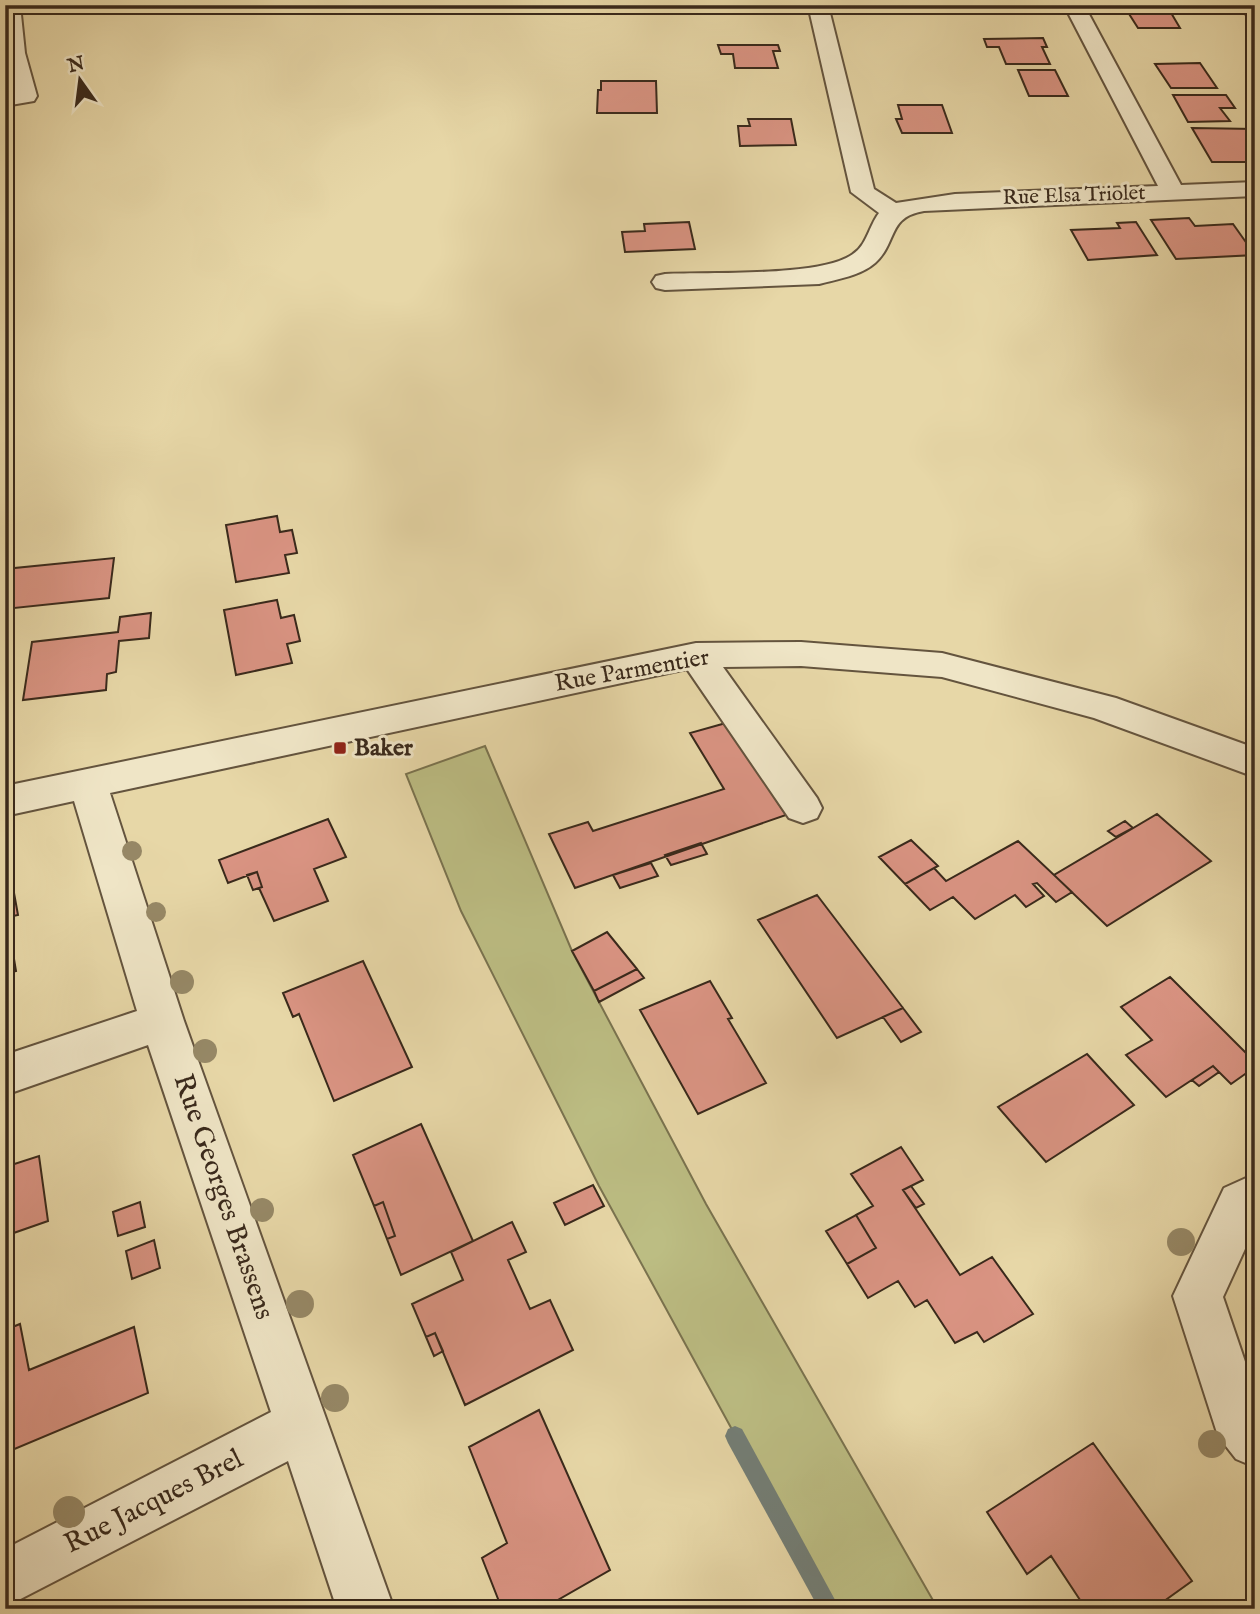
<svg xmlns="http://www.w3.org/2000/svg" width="1260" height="1614" font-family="'IM FELL English',serif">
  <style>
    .green { fill: #bcbd83; stroke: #7a734f; stroke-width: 2 }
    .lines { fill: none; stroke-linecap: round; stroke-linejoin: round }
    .stream { fill: #737e76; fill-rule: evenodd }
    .building { fill: #da9483; stroke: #39291b; stroke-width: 2 }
    .minor-casing { stroke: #64543e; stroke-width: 4 }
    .minor { fill: #efe5c6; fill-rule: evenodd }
    .tree { fill: #968866 }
    .poi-dot { fill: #8f2418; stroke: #efe5c6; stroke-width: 2.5 }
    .labels { text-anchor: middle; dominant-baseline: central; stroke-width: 6; stroke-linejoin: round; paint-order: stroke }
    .far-street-label { font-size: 21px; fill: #39291b; stroke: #efe5c6 }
    .street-label { font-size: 24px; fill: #39291b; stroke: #efe5c6 }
    .poi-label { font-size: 24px; font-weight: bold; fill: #39291b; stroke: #efe5c6; text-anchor: start }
    .near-street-label { font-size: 28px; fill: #39291b; stroke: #efe5c6 }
  </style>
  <rect width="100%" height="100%" fill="#e7d7a7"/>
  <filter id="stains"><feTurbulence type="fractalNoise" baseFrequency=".00286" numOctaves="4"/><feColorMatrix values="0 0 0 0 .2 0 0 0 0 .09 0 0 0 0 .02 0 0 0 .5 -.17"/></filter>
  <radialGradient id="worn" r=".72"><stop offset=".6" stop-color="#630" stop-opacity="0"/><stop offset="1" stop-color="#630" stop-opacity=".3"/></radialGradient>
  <!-- green -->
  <path class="green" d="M485,746L572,951L706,1204L938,1609H830L599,1186L461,911L406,774Z"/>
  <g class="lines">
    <!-- stream -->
    <path class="stream" d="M735,1426L742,1429L840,1609H819L728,1443L725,1436L728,1429Z"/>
  </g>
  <!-- building -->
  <path class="building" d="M590,5H649V14L618,13V8H590Z
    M1124,6H1167L1180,28H1138Z
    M1239,6H1255V28Z
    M1043,38L1047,47H1042L1050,64H1006L999,47H987L984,39Z
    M718,45H778L780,51H773L778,68H735L733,54H721Z
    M1200,63L1217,88H1171L1155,64Z
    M1018,70H1055L1068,96H1029Z
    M601,81H656L657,113H597L598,90H601Z
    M1173,95H1226L1235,108H1220L1230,121L1188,122Z
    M898,105H942L952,133H902L896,119H902Z
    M748,119H791L796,145L740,146L738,126H750Z
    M1192,128L1255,129V137H1249L1255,146V162H1212Z
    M1189,218L1195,226L1233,224L1255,255L1176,259L1151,220Z
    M689,222L695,249L625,252L622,232L645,231L644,224Z
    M1136,222L1157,255L1088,260L1071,230L1120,228L1117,223Z
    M277,516L280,532L292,530L297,553L285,555L289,573L236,582L226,525Z
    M114,558L109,598L5,609V569Z
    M277,600L281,618L294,615L300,641L287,644L292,663L236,675L224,610Z
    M151,613L149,638L119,641L116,672L107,674L106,690L23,700L32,642L118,632L120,617Z
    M726,723L786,815L575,888L549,834L588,822L593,831L724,789L690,733Z
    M1157,814L1211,861L1107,926L1054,875Z
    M328,819L346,857L314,869L328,901L274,921L259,888L262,887L257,872L228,883L219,860Z
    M1125,821L1133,828L1116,837L1108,831Z
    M911,840L938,866L905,884L879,857Z
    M1018,841L1072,892L1056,902L1037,883L1033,884L1044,896L1026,907L1015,895L975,919L953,897L930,910L905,884L934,868L946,881Z
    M701,843L707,854L671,865L665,855Z
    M651,863L658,876L620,888L613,875Z
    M257,872L262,887L253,890L247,875Z
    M14,893L18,915L8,917L14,959L5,962V895Z
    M817,895L903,1008L837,1038L758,920Z
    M607,932L637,969L594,991L572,951Z
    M14,959L16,971L5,974V962Z
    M363,961L412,1067L334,1101L299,1014L293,1017L283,993Z
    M637,969L644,978L599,1002L594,991Z
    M1170,977L1255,1062V1067L1231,1084L1213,1066L1166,1097L1126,1055L1152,1040L1121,1007Z
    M710,981L732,1018L728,1019L766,1083L698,1114L640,1010Z
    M903,1008L921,1032L901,1042L883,1017Z
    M1087,1054L1134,1105L1046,1162L998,1107Z
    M1213,1066L1219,1072L1199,1086L1192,1080Z
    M421,1124L473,1241L401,1275L387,1239L395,1236L383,1202L374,1206L353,1155Z
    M901,1147L923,1180L903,1190L960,1275L992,1257L1033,1314L984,1342L977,1332L955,1343L927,1300L915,1307L898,1281L868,1298L847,1264L876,1248L856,1215L873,1206L851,1174Z
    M39,1156L48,1221L5,1236V1167Z
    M593,1185L604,1206L565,1225L554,1203Z
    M911,1186L924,1204L916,1208L903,1190Z
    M140,1202L145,1227L118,1236L113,1212Z
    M383,1202L395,1236L387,1239L374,1206Z
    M856,1215L876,1248L847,1264L826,1231Z
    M512,1222L526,1252L508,1260L530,1309L550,1300L573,1350L465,1405L435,1333L426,1337L412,1304L463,1280L451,1252Z
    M154,1240L160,1268L132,1279L126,1251Z
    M20,1324L29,1370L134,1327L148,1393L5,1453V1330Z
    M435,1333L443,1351L434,1356L426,1337Z
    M539,1410L610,1570L542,1609H502L482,1558L507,1543L469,1447Z
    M1093,1443L1192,1581L1153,1609H1086L1051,1556L1027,1574L987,1512Z"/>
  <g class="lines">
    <!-- minor casing -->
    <g class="minor-casing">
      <path id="minor" d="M5,5H20L25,53L37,96L34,101L5,106V92L14,91L5,56Z
        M808,5H828L874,189L896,203L955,194L1158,186L1064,5H1084L1181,185L1255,182V196L924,211C887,217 898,242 875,263C860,276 838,279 819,284L665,290L656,288L652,282L656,276L665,274C707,272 823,277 853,254C867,245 869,226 879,213L851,192Z
        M801,642L942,653L1116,698L1255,748V777L1094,718L942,677L801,666L723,667L817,798L822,808L817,818L803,823L789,818L687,669L110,793L184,1021L394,1609H337L288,1461L5,1607V1549L271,1412L148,1045L5,1095V1055L137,1011L74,801L5,816V786L696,643Z
        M1255,1174V1227L1223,1297L1255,1391V1467L1236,1459L1218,1436L1173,1296L1224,1188Z"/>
    </g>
    <!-- minor -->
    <use href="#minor" class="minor"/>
  </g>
  <!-- trees -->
  <g class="tree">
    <circle cx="132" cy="851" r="10"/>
    <circle cx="156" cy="912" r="10"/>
    <circle cx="182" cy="982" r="12"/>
    <circle cx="205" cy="1051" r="12"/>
    <circle cx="262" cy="1210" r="12"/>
    <circle cx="1181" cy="1242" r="14"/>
    <circle cx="300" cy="1304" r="14"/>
    <circle cx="335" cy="1398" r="14"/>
    <circle cx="1212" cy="1444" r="14"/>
    <circle cx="69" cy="1512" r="16"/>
  </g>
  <!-- markers -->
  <rect class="poi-dot" x="333" y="741" width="14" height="14" rx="3.5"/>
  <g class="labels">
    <!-- far-street labels -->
    <g class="far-street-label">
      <text transform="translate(1074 196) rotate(-2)">Rue Elsa Triolet</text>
    </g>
    <!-- street labels -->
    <g class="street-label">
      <text transform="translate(632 671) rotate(-10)">Rue Parmentier</text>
    </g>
    <!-- poi labels -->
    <g class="poi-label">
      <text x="354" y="748">Baker</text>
    </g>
    <!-- near-street labels -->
    <g class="near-street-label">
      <text transform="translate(223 1197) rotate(71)">Rue Georges Brassens</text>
      <text transform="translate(154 1502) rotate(-27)">Rue Jacques Brel</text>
    </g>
  </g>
  <!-- margin -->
  <rect width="1260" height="1614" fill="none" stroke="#e7d7a7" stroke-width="28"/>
  <rect x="7" y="7" width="1246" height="1600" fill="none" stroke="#39291b" stroke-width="3.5"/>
  <rect x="14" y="14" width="1232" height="1586" fill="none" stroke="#39291b" stroke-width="2"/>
  <!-- north arrow -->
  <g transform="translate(80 80) rotate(346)" stroke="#efe5c6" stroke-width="5" paint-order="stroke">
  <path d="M0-5L12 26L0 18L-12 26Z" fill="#39291b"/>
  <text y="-10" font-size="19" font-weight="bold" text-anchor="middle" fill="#39291b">N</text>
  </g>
  <rect width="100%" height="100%" filter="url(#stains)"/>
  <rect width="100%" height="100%" fill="url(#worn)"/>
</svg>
